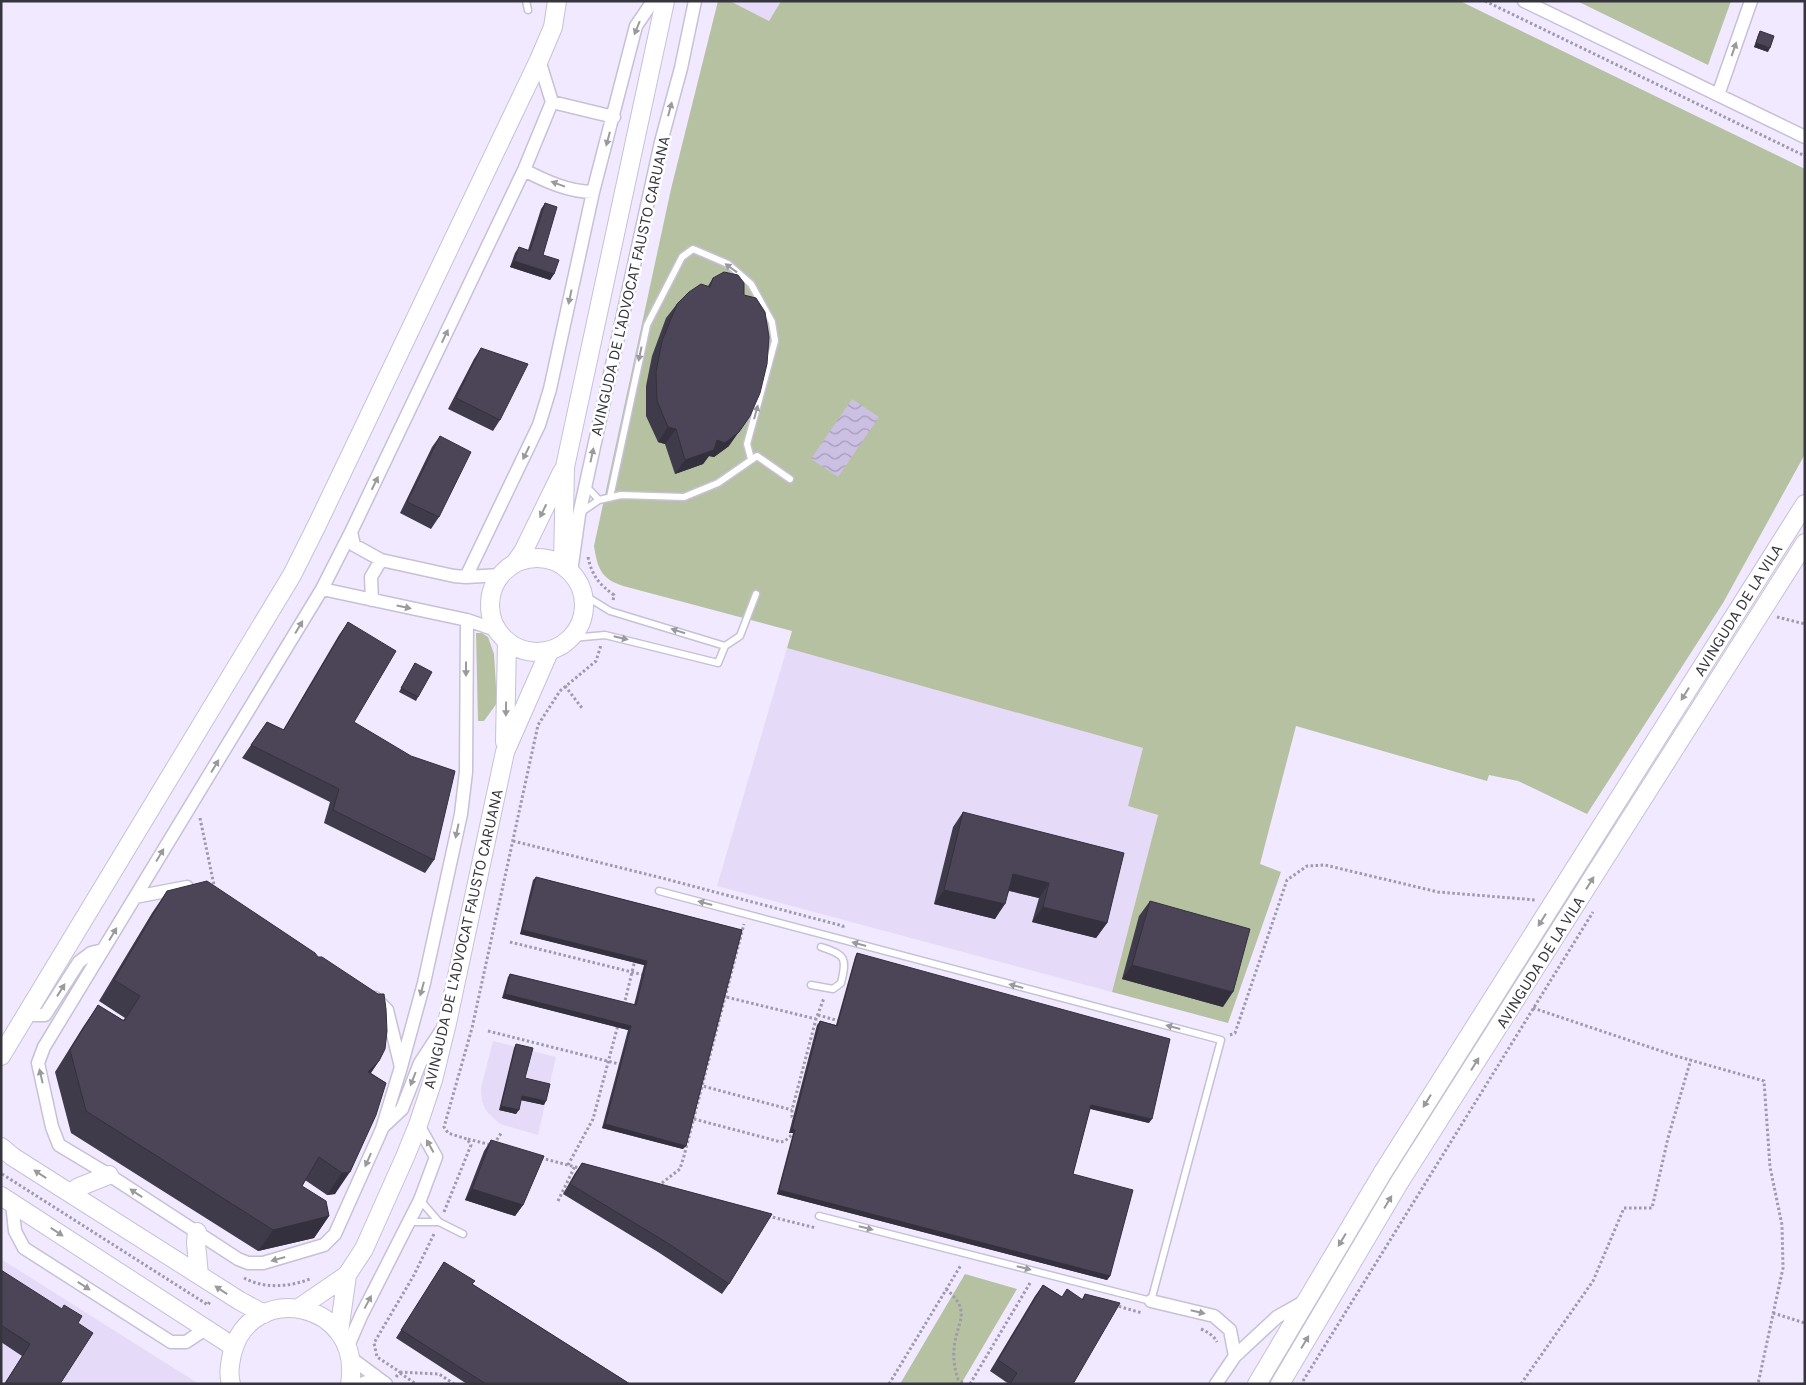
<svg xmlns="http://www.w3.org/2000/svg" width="1806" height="1385" font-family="Karla,sans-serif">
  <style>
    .built { fill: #e5dbf9 }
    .green { fill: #b5c1a1 }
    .water { fill: url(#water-waves) }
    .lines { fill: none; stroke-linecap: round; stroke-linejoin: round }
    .lane-casing { stroke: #c7c0d6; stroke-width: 9 }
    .street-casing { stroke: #c7c0d6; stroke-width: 15 }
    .secondary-casing { stroke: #c7c0d6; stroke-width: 20 }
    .path { stroke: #9f9aaa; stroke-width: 3; stroke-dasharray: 2.5 2.5; stroke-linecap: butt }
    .lane { stroke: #fff; stroke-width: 6 }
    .street { stroke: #fff; stroke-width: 12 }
    .secondary { stroke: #fff; stroke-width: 18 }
    .wall { fill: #403b4b }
    .shaded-wall { fill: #34303d }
    .building { fill: #4b4557; stroke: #34303d }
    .oneway { fill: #9a9a9e }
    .labels { text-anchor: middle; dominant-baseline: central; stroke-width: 5; stroke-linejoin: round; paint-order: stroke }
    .street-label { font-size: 16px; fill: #36343c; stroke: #fff }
  </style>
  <defs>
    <pattern id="water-waves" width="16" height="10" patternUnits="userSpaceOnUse" patternTransform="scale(1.25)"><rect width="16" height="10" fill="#cbbfe2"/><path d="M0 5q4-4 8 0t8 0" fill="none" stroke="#a69cb8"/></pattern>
  </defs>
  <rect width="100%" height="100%" fill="#f0e9ff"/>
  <!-- built -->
  <path class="built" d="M730,1H781L769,21Z
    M787,648L1144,748L1128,806L1158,815L1112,992L717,886Z
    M493,1041L556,1057L538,1135L500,1124L487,1112L482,1102L481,1088Z
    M1,1259L199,1384H1Z"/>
  <!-- green -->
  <path class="green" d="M718,1H730L769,21L781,1H1460L1805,169V454L1723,603L1587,814L1518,781L1489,775L1487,781L1296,726L1260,864L1281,872L1228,1023L1112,992L1158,815L1128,806L1143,748L787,648L792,631L627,587C602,580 598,571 594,546L671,189Z
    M1577,1H1731L1708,65Z
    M476,633H482L488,637L494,654L497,703L484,721H478Z
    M965,1274L1017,1289L961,1384H900Z"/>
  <!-- water -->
  <path class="water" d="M852,399L879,417L838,477L811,459Z"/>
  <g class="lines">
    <!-- lane casing -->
    <g class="lane-casing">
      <path id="lane" d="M526,1L528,10
        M586,486L599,500
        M610,497L647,325L682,257L693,249L728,264L751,284L772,322L775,341L747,444L751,459
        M580,513L599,500L621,495L684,497L718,483L757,456L790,479
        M584,595L610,611L725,646
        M572,638L605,635L718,663L725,646L740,636L756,594
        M659,891L1221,1040L1151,1301L819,1216
        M811,985L833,989L841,983C847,958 846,955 821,947
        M420,1200L439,1222L463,1234
        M409,1222H439"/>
    </g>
    <!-- street casing -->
    <g class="street-casing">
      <path id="street" d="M1524,1L1805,137
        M1718,95L1751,1
        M552,102L614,117
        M524,170C545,181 569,192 593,192
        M351,532L354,545L381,560L454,576L466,577L501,575
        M571,572L579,515L661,142L681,68L695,1
        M466,577L539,425L550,389L593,192L636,26L653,1
        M322,589L467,620L496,630
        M372,600L371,577L381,560
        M467,620L466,772L461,814L424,983L401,1067L382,1129L335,1234L324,1245L263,1263H248L238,1259L109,1175L59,1145L52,1127L38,1063L44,1047L322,589L351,532L524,170L552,102L539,60
        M135,897L187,887
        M375,998L387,1010L401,1067
        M26,1015H45L79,962L91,953L103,950
        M384,1126L402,1109L420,1063L441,1031
        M12,1203L15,1231L24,1248L171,1342H186L207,1328
        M1151,1301L1214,1316L1230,1330L1235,1356
        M348,1346L361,1316L420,1200L436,1157L418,1125
        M351,1358L386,1384
        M361,1384L366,1382L385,1383
        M1216,1384L1235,1356L1277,1317L1307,1300"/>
    </g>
    <!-- secondary casing -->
    <g class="secondary-casing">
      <path id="secondary" d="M490 605a47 47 0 1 1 94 0a47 47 0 1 1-94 0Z
        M515,563L523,552L562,472
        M563,565L565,467L665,1
        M505,742L507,642
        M1,1056L292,575L317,525L539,60L553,27L557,1
        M1,1147L13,1157L240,1301L264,1314
        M70,1193L79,1187L109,1175
        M1,1196L234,1347
        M197,1232L196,1243L199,1275
        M299,1308L347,1275L364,1249L405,1157L418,1125L433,1080L447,1023L505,752L549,652
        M339,1332L347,1275
        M231,1384C228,1373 230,1364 232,1354C250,1279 364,1301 350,1384
        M1257,1384L1383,1172L1805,504
        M1280,1384L1399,1183L1805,543"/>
    </g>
    <!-- path -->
    <path class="path" d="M1485,1L1805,156
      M588,557C592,576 599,584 614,595L613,601
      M1777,617L1805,624
      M565,686L582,708
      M200,818L215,890
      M513,841L662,878L843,926V929
      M510,942L644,975
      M722,996L816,1019
      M624,1005L635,960
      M1533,1008L1676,1056L1764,1081L1770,1167L1782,1225L1783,1268L1758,1384
      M818,1015L839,1021
      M488,1031L623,1065
      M1230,1035L1235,1033L1287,880L1307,866L1325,865L1438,892L1536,900
      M699,1085L792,1110
      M694,1119L781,1142L785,1141L794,1133
      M794,1122L792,1117V1110L816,1019L824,998
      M468,1139L491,1145
      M494,1144L502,1132
      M541,1158L583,1169
      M568,1165L593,1119L618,1025
      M2,1174L208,1305L210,1301
      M658,1186L680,1169L684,1156L744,924
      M558,1201L575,1166
      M444,1212L471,1145L467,1139L448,1133L444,1127L472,1028L538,725L560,691L596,661L601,645
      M768,1216L816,1228
      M244,1278C264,1289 289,1287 310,1279
      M946,1289C974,1313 955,1322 954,1351C953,1360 955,1370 958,1379L964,1384
      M1114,1305L1142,1313
      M1773,1313L1805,1323
      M1201,1329C1208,1332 1214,1336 1217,1342
      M400,1372L439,1374L454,1384
      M400,1373L416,1384
      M396,1377L400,1372L377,1357L374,1343L414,1275L435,1232
      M1303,1381L1593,912
      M889,1384L961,1265
      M970,1384L1030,1283
      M1521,1384L1593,1281L1624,1208H1652L1668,1138L1691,1059"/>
    <!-- lane -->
    <use href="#lane" class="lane"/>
    <!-- street -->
    <use href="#street" class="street"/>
    <!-- secondary -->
    <use href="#secondary" class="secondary"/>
  </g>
  <!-- wall -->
  <path class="wall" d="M1760,31L1768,52L1754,47L1758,35Z
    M545,203L543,255L554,274L550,280L510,267L515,253L519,247L528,250L541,209Z
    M713,278L729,446L714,457L709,456L703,464L675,474L665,444L658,442L646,416V386L652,356L666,318L677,304L708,286Z
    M481,348L500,420L493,431L448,409L474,359Z
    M440,436L439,517L431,529L400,513L432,447Z
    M348,622L354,722L434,860L425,873L324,823L330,802L242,758L267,722L283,730L339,635Z
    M415,663L418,697L416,701L399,692Z
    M963,812L1107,923L1096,938L1032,922L1039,898L1009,891L995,919L934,904L953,827Z
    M536,877L742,930L683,1149L602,1128L628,1030L502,998L508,977L510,974L634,1005L644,965L520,934L533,880Z
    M167,891L379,1061L371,1073L386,1083L335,1194L327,1195L305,1180L302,1186L329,1216L314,1238L258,1251L71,1133L55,1072L83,1027L98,1005L123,1020L125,1018L99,1001L152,913Z
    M1150,901L1223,1007L1122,979L1139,916Z
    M857,953L1149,1123L1090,1109L1073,1174L1110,1276L1107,1280L777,1194L793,1133H789L817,1025L820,1021L836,1025L855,957Z
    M516,1044L525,1078L544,1105L521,1100L516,1114L499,1110L514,1048Z
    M491,1140L523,1205L515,1216L465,1200L484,1151Z
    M582,1163L729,1284L722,1294L658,1252L563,1194L575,1173Z
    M444,1262L472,1284L630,1384H467L396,1338Z
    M1,1270L78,1323L60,1384H4L22,1356L1,1342Z
    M1043,1285L1062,1297L1082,1299L1085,1294L1073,1384H1009L990,1371L1035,1296Z"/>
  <!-- shaded-wall -->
  <path class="shaded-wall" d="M1756,43L1770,48L1768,52L1754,47Z
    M514,261L554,274L550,280L510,267Z
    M750,416L729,446L714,457L709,456L703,464L675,474L685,460L717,440Z
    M668,427L676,429L665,444L658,442Z
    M1013,874L1049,883L1039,898L1003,889Z
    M944,890L1005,904L995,919L934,904Z
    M1043,907L1107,923L1096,938L1032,922Z
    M522,930L647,961L644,965L520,934Z
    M1132,965L1233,992L1223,1007L1122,979Z
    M505,994L631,1026L628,1030L502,998Z
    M379,1061L364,1082L368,1072Z
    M522,1096L546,1101L544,1105L520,1100Z
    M1091,1105L1152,1119L1149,1123L1088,1108Z
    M501,1106L519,1110L516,1114L499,1110Z
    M605,1124L686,1146L683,1149L602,1128Z
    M792,1129L795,1130L793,1133H789Z
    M350,1172L335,1194L327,1195L342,1173Z
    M472,1189L523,1205L515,1216L465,1200Z
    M779,1190L1110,1276L1107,1280L777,1194Z
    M329,1216L314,1238L258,1251L273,1230Z"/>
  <!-- building -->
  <path class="building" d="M1760,31L1774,36L1770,48L1756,43Z
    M545,203L557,207L543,255L559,260L554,274L514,261L519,247L530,251Z
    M724,272L738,275L744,283V295L756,298L765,312L769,337L767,364L760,393L750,416L739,432L725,443L717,440L714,450L685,460L676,429L668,427L657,401L656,372L662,341L677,304L689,292L701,284L710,287L713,278Z
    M481,348L528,364L500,420L456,398Z
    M440,436L471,452L439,517L407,502Z
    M348,622L396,651L354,722L411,756L455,771L434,860L333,810L339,789L251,745L267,722L284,730Z
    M415,663L432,672L418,697L401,688Z
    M963,812L1124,853L1107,923L1043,907L1049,883L1013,874L1005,904L944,890Z
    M536,877L742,930L686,1146L605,1124L631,1026L505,994L510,974L636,1005L647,961L522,930Z
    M207,881L315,953L318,957H322L378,994H384L386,1009L387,1031L385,1049L379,1061L368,1072L386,1083L376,1115L350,1172L342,1173L319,1157L302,1186L326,1201L329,1216L273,1230L86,1111L70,1050L98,1005L124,1021L140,996L114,980L167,891Z
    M1150,901L1250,929L1233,992L1132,965Z
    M857,953L1170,1039L1152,1119L1091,1105L1073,1174L1133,1190L1110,1276L779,1190L795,1130L792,1129L820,1021L837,1026Z
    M516,1044L533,1048L525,1078L550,1084L546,1101L522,1096L519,1110L501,1106Z
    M491,1140L544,1156L523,1205L472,1189Z
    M582,1163L772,1214L729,1284L666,1242L570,1184Z
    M444,1262L475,1281L472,1284L630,1384H486L401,1330Z
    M1,1270L62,1309L64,1305L82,1316L78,1323L93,1333L60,1384H5L30,1344L1,1325Z
    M1043,1285L1062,1297L1067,1289L1083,1300L1085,1294L1120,1303L1073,1384H1010L1017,1373L998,1360Z"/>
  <!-- one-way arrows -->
  <defs><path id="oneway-solid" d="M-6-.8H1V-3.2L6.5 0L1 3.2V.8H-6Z" transform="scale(1.25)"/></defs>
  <g class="oneway">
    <use href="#oneway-solid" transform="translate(637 28) rotate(112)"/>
    <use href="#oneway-solid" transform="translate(1734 49) rotate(-71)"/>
    <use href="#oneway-solid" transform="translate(670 109) rotate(-75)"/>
    <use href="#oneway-solid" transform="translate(608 139) rotate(105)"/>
    <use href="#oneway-solid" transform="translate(558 184) rotate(-160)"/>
    <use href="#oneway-solid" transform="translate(731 268) rotate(-144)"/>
    <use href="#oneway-solid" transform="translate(570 297) rotate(102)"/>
    <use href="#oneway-solid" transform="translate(445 336) rotate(-65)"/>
    <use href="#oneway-solid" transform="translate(640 354) rotate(102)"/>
    <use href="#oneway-solid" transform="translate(756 412) rotate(-75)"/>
    <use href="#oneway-solid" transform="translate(526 453) rotate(116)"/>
    <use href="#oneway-solid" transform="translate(592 455) rotate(-78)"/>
    <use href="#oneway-solid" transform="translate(375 483) rotate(-64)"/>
    <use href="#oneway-solid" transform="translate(543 511) rotate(116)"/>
    <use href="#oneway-solid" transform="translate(404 607) rotate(12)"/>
    <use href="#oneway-solid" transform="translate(299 627) rotate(-59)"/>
    <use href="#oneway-solid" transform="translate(678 631) rotate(-162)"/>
    <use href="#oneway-solid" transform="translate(621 638) rotate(13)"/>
    <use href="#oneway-solid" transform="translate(466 669) rotate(90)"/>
    <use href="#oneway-solid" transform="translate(1685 694) rotate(122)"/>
    <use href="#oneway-solid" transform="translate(506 709) rotate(91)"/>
    <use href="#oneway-solid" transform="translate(215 766) rotate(-59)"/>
    <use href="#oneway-solid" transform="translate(457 831) rotate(102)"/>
    <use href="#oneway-solid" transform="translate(160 855) rotate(-59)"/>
    <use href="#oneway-solid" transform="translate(1590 883) rotate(-58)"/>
    <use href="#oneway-solid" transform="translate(705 903) rotate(-165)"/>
    <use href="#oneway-solid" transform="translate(1542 920) rotate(122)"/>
    <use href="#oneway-solid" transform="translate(113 934) rotate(-59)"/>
    <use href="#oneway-solid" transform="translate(859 944) rotate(-165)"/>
    <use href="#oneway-solid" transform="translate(1016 986) rotate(-165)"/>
    <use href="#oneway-solid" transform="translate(422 989) rotate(105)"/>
    <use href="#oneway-solid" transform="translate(61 990) rotate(-58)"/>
    <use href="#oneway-solid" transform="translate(1173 1027) rotate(-165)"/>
    <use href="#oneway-solid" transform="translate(1475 1064) rotate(-58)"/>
    <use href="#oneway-solid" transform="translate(41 1076) rotate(-103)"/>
    <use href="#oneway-solid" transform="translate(413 1079) rotate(111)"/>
    <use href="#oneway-solid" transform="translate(1427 1101) rotate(122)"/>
    <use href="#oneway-solid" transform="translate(430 1146) rotate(-119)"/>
    <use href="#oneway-solid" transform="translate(368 1160) rotate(114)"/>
    <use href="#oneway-solid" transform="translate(40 1174) rotate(-147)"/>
    <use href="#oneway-solid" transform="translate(136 1193) rotate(-147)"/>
    <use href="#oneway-solid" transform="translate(1388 1202) rotate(-59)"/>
    <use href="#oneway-solid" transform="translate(866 1228) rotate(14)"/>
    <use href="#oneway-solid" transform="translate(57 1232) rotate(33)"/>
    <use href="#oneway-solid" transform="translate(1342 1240) rotate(121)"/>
    <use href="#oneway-solid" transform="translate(278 1259) rotate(164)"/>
    <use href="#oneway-solid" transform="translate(1024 1268) rotate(14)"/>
    <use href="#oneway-solid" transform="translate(84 1286) rotate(33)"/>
    <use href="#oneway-solid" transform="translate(221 1290) rotate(-147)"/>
    <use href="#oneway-solid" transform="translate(368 1302) rotate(-62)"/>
    <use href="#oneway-solid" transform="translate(1198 1312) rotate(13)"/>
    <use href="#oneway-solid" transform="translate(1305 1342) rotate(-59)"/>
  </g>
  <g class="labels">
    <!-- street labels -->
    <g class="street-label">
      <text transform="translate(630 286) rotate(-77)">AVINGUDA DE L'ADVOCAT FAUSTO CARUANA</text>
      <text transform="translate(1738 610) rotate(-58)">AVINGUDA DE LA VILA</text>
      <text transform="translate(463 939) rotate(-77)">AVINGUDA DE L'ADVOCAT FAUSTO CARUANA</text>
      <text transform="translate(1540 962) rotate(-58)">AVINGUDA DE LA VILA</text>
    </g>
  </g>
  <!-- border -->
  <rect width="1806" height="1385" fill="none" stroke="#36343c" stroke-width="5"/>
</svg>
